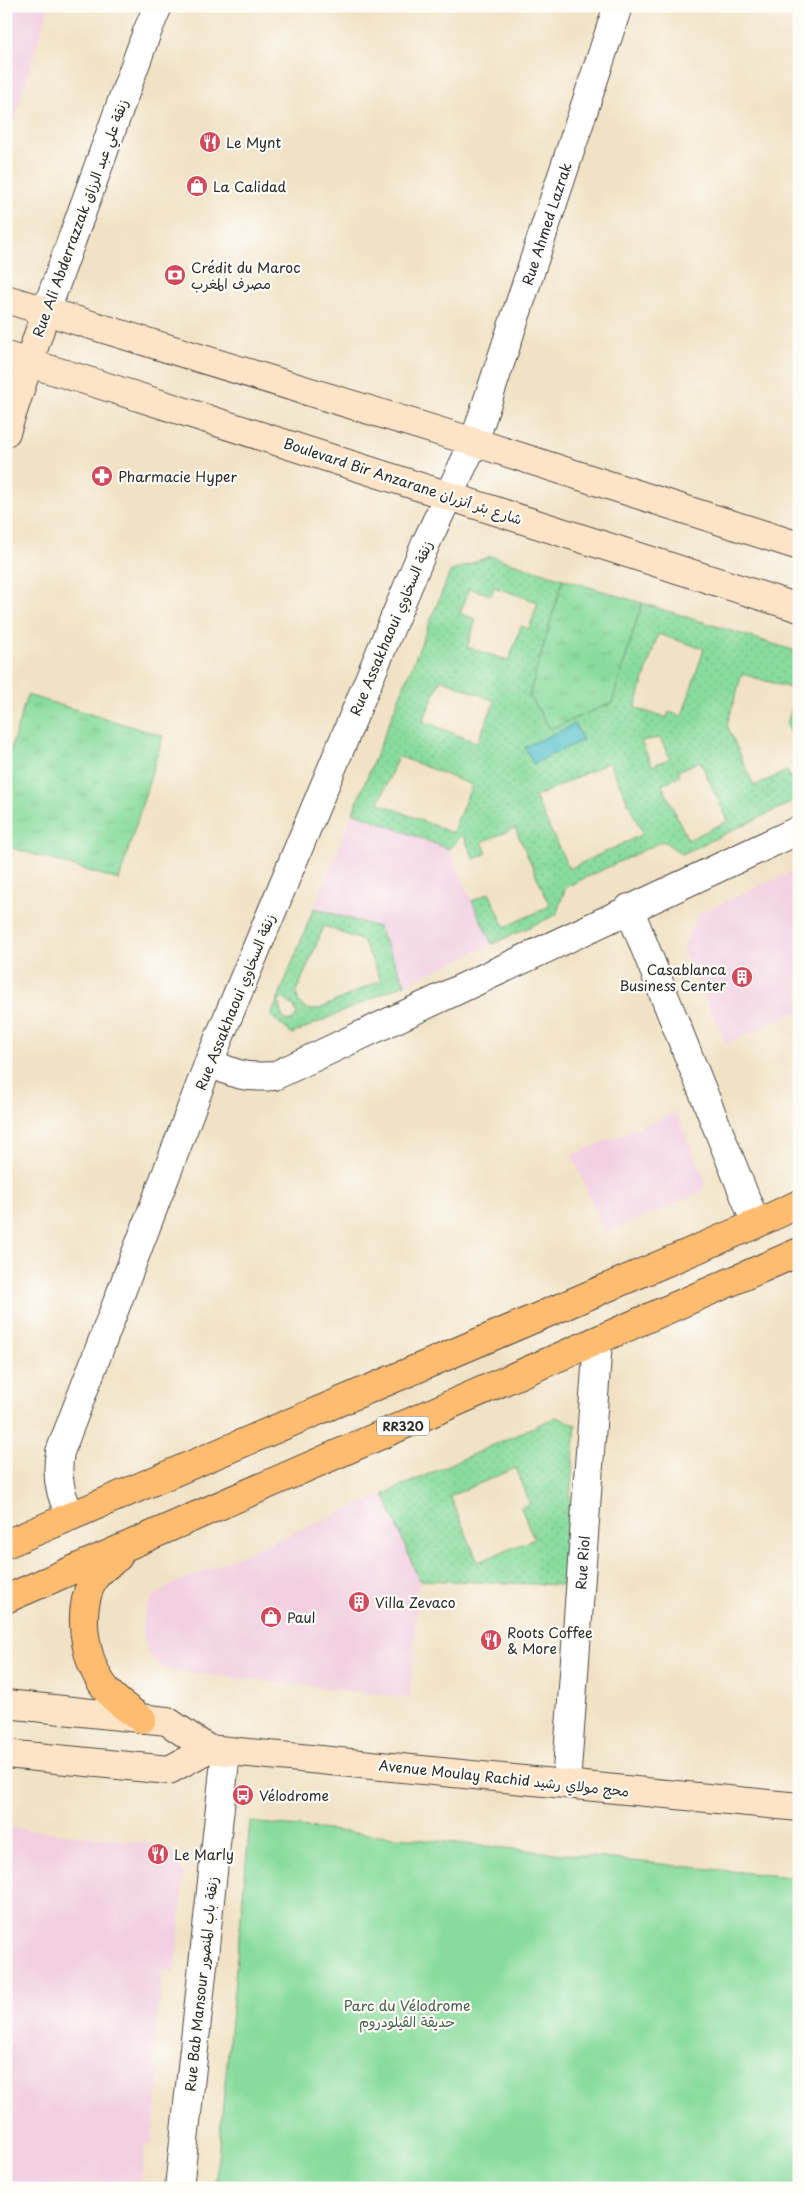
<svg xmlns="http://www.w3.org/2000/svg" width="805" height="2194" font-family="'Playpen Sans','Playpen Sans Arabic',sans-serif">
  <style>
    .built { fill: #f2cfe1 }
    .grass { fill: url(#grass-tufts); stroke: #5a8364 }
    .park { fill: #88db9c; stroke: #5a8364 }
    .garden { fill: url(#garden-dots); stroke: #5a8364; fill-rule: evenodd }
    .water { fill: #54c1cb; stroke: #40767b }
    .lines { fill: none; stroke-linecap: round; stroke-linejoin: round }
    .street-casing { stroke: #494642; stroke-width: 30 }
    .secondary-casing { stroke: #494642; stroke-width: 30 }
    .primary-casing { stroke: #494642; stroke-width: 30 }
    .street { stroke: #fff; stroke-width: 28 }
    .secondary { stroke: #fee4c6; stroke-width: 28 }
    .primary { stroke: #fdbc70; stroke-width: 28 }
    .labels { text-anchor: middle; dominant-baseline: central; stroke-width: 4.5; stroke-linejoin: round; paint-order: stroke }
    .shield { fill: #fdfcf7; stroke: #6a6a68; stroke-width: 1 }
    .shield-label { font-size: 12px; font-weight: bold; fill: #2b2b2b }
    .poi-label { font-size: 14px; fill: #2b2b2b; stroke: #fdfcf7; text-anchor: start }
    .street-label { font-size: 14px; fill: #2b2b2b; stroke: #fdfcf7 }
    .park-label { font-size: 14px; fill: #47604d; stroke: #fdfcf7 }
  </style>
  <defs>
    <pattern id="grass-tufts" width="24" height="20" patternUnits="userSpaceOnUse" patternTransform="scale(1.25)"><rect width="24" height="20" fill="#88db9c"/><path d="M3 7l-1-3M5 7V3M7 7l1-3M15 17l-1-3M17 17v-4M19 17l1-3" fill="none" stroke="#76bc87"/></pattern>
    <pattern id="garden-dots" width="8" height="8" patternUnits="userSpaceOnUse" patternTransform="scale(1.25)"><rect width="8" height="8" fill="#88db9c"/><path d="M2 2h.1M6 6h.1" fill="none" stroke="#76bc87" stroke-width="1.8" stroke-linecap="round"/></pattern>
  </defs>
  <rect width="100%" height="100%" fill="#fdfcf7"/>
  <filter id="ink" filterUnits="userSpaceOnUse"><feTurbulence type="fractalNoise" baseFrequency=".02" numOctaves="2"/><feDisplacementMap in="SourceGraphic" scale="10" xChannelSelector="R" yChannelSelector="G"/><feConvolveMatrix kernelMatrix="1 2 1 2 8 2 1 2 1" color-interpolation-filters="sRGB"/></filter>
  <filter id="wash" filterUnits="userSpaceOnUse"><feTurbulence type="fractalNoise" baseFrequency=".0096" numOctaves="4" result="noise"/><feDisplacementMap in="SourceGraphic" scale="20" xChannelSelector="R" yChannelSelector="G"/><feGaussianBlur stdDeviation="1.12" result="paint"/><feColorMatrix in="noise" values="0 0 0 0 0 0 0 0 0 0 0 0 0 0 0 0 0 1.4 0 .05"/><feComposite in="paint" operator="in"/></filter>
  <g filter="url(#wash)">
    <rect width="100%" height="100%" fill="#f1e2c5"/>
    <!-- built -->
    <path class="built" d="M6,6H49L8,140L6,139Z
      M353,812L449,849L492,944L405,984L378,927L314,908Z
      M799,868V1011L726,1044L683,950L698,914Z
      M676,1112L706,1182L700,1193L605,1233L572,1155Z
      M384,1494L419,1580L410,1698L174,1671L160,1666L150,1656L146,1646L142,1628L145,1611L152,1598L169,1586Z
      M6,1827L161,1845L171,1851L180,1865L184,1875L175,1971L162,1970L153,2068L160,2069L152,2144H145L141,2188H6Z"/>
    <!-- grass -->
    <path class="grass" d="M563,579L642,603L612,703L550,729L529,695Z
      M27,695L163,736L119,880L6,846V765Z"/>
    <!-- park -->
    <path class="park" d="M250,1822L799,1878V2188H215Z"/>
    <!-- garden -->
    <path class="garden" d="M490,556L563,579L529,695L550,729L612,703L642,603L799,652V752L787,725L797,690L742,674L727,725L754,786L787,771L790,778L799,775V799L682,854L663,841L566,887L556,915L492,944L472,901L489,893L505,927L550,906L515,828L482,842L487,853L474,859L463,835L449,849L353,812L450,572ZM494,587L538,602L529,629L521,626L509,661L467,647L476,619L460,614L469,588L491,595ZM658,634L704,649L682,716L669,712L666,718L635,708ZM441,679L495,701L477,743L423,721ZM660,738L670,758L652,766L641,741ZM398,756L472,785L452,833L379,803ZM700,761L728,821L688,840L662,785L680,776L678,771ZM609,762L643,834L569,869L535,797Z
      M314,908L378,927L405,984L292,1034L271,1016ZM324,926L363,941L381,980L321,1008C307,1014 296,1005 297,991ZM282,998L294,1006L297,1014L293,1020L287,1021L282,1017L279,1002Z
      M556,1417L576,1425L563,1585L419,1580L384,1494ZM516,1468L530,1503L521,1508L534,1539L478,1562L450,1496Z"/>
    <!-- water -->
    <path class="water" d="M575,724L583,740L533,764L525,747Z"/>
  </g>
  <g filter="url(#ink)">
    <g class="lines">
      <!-- street casing -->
      <g class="street-casing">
        <g id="street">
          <path d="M46,311L147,32L158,6"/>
          <path d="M629,908L756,1224"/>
          <path d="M209,1062C235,1075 246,1078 274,1076L799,830"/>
          <path id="s1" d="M71,1516C60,1496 56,1474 60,1452L209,1062L426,543L474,442L618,6"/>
          <path id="s2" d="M566,1784L598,1341"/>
          <path d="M179,2188L226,1751"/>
        </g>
      </g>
      <!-- secondary casing -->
      <g class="secondary-casing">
        <path id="secondary" d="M6,299L474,442L799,546
          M6,356L98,384L799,608
          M6,432L46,311
          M6,1704L167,1721L208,1749L799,1807
          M6,1754L169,1770L208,1749"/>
      </g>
      <!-- primary casing -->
      <g class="primary-casing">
        <path id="primary" d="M6,1544L756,1224L799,1204
          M118,1557C108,1565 96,1572 91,1584C76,1619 86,1669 112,1696C121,1705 132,1712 142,1719
          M6,1599L799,1252"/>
      </g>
      <!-- street -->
      <use href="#street" class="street"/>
      <!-- secondary -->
      <use href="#secondary" class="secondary"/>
      <!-- primary -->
      <use href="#primary" class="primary"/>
    </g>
  </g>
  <!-- icons -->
  <defs>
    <g id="restaurant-disc" transform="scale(1.125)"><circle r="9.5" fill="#d1495b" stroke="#fdfcf7"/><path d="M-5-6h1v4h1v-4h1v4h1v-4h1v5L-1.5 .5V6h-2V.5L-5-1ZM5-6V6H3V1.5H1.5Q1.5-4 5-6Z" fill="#fff"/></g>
    <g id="shop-disc" transform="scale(1.125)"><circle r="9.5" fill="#d1495b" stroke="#fdfcf7"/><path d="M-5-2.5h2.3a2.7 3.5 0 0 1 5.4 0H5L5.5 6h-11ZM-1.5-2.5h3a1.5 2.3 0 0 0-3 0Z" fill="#fff"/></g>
    <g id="bank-disc" transform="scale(1.125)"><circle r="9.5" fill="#d1495b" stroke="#fdfcf7"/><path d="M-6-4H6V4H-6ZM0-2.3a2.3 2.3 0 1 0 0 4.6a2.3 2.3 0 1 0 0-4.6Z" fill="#fff"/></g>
    <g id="pharmacy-disc" transform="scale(1.125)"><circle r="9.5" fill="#d1495b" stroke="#fdfcf7"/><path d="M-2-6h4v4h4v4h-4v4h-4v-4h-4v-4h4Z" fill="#fff"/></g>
    <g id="building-disc" transform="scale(1.125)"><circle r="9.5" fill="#d1495b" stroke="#fdfcf7"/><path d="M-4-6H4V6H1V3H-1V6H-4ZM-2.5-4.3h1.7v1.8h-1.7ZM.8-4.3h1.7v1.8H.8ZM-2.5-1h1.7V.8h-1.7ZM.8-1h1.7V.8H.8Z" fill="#fff"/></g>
    <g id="bus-disc" transform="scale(1.125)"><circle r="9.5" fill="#d1495b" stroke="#fdfcf7"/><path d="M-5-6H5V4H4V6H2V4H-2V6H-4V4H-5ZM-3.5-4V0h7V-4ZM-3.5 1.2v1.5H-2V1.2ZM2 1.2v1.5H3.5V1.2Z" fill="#fff"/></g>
  </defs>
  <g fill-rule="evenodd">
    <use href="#restaurant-disc" x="210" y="142"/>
    <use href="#shop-disc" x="197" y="186"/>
    <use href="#bank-disc" x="175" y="275"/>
    <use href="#pharmacy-disc" x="102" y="476"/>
    <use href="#building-disc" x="742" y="977"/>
    <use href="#building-disc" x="359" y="1602"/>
    <use href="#shop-disc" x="271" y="1617"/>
    <use href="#restaurant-disc" x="491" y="1640"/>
    <use href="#bus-disc" x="243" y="1795"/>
    <use href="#restaurant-disc" x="158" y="1854"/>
  </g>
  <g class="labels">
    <!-- shield labels -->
    <rect class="shield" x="377" y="1416.5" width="52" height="19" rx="4"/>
    <g class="shield-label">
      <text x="403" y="1426">RR320</text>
    </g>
    <!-- poi labels -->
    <g class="poi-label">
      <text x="226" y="142">Le Mynt</text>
      <text x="213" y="186">La Calidad</text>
      <text x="191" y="267">Crédit du Maroc<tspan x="191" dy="16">مصرف المغرب</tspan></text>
      <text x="118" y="476">Pharmacie Hyper</text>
      <text x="726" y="969" text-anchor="end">Casablanca<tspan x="726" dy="16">Business Center</tspan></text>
      <text x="375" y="1602">Villa Zevaco</text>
      <text x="287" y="1617">Paul</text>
      <text x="507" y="1632">Roots Coffee<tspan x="507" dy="16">&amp; More</tspan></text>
      <text x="259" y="1795">Vélodrome</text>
      <text x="174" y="1854">Le Marly</text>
    </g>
    <!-- street labels -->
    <g class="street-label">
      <text transform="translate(80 218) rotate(-70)">Rue Ali Abderrazzak زنقة علي عبد الرزاق</text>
      <text stroke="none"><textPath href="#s1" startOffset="1388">Rue Ahmed Lazrak</textPath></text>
      <text transform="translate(403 481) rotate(18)">Boulevard Bir Anzarane شارع بئر أنزران</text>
      <text transform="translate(391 628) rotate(-67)">Rue Assakhaoui زنقة السخاوي</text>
      <text transform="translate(235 1002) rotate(-68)">Rue Assakhaoui زنقة السخاوي</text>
      <text stroke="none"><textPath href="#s2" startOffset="222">Rue Riol</textPath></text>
      <text transform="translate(504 1778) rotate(6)">Avenue Moulay Rachid محج مولاي رشيد</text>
      <text transform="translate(201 1984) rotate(-84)">Rue Bab Mansour زنقة باب المنصور</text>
    </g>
    <!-- park labels -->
    <g class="park-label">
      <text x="407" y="2005">Parc du Vélodrome<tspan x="407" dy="16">حديقة الڤيلودروم</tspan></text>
    </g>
  </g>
  <!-- margin -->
  <rect width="805" height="2194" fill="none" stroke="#fdfcf7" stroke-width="25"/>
</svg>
